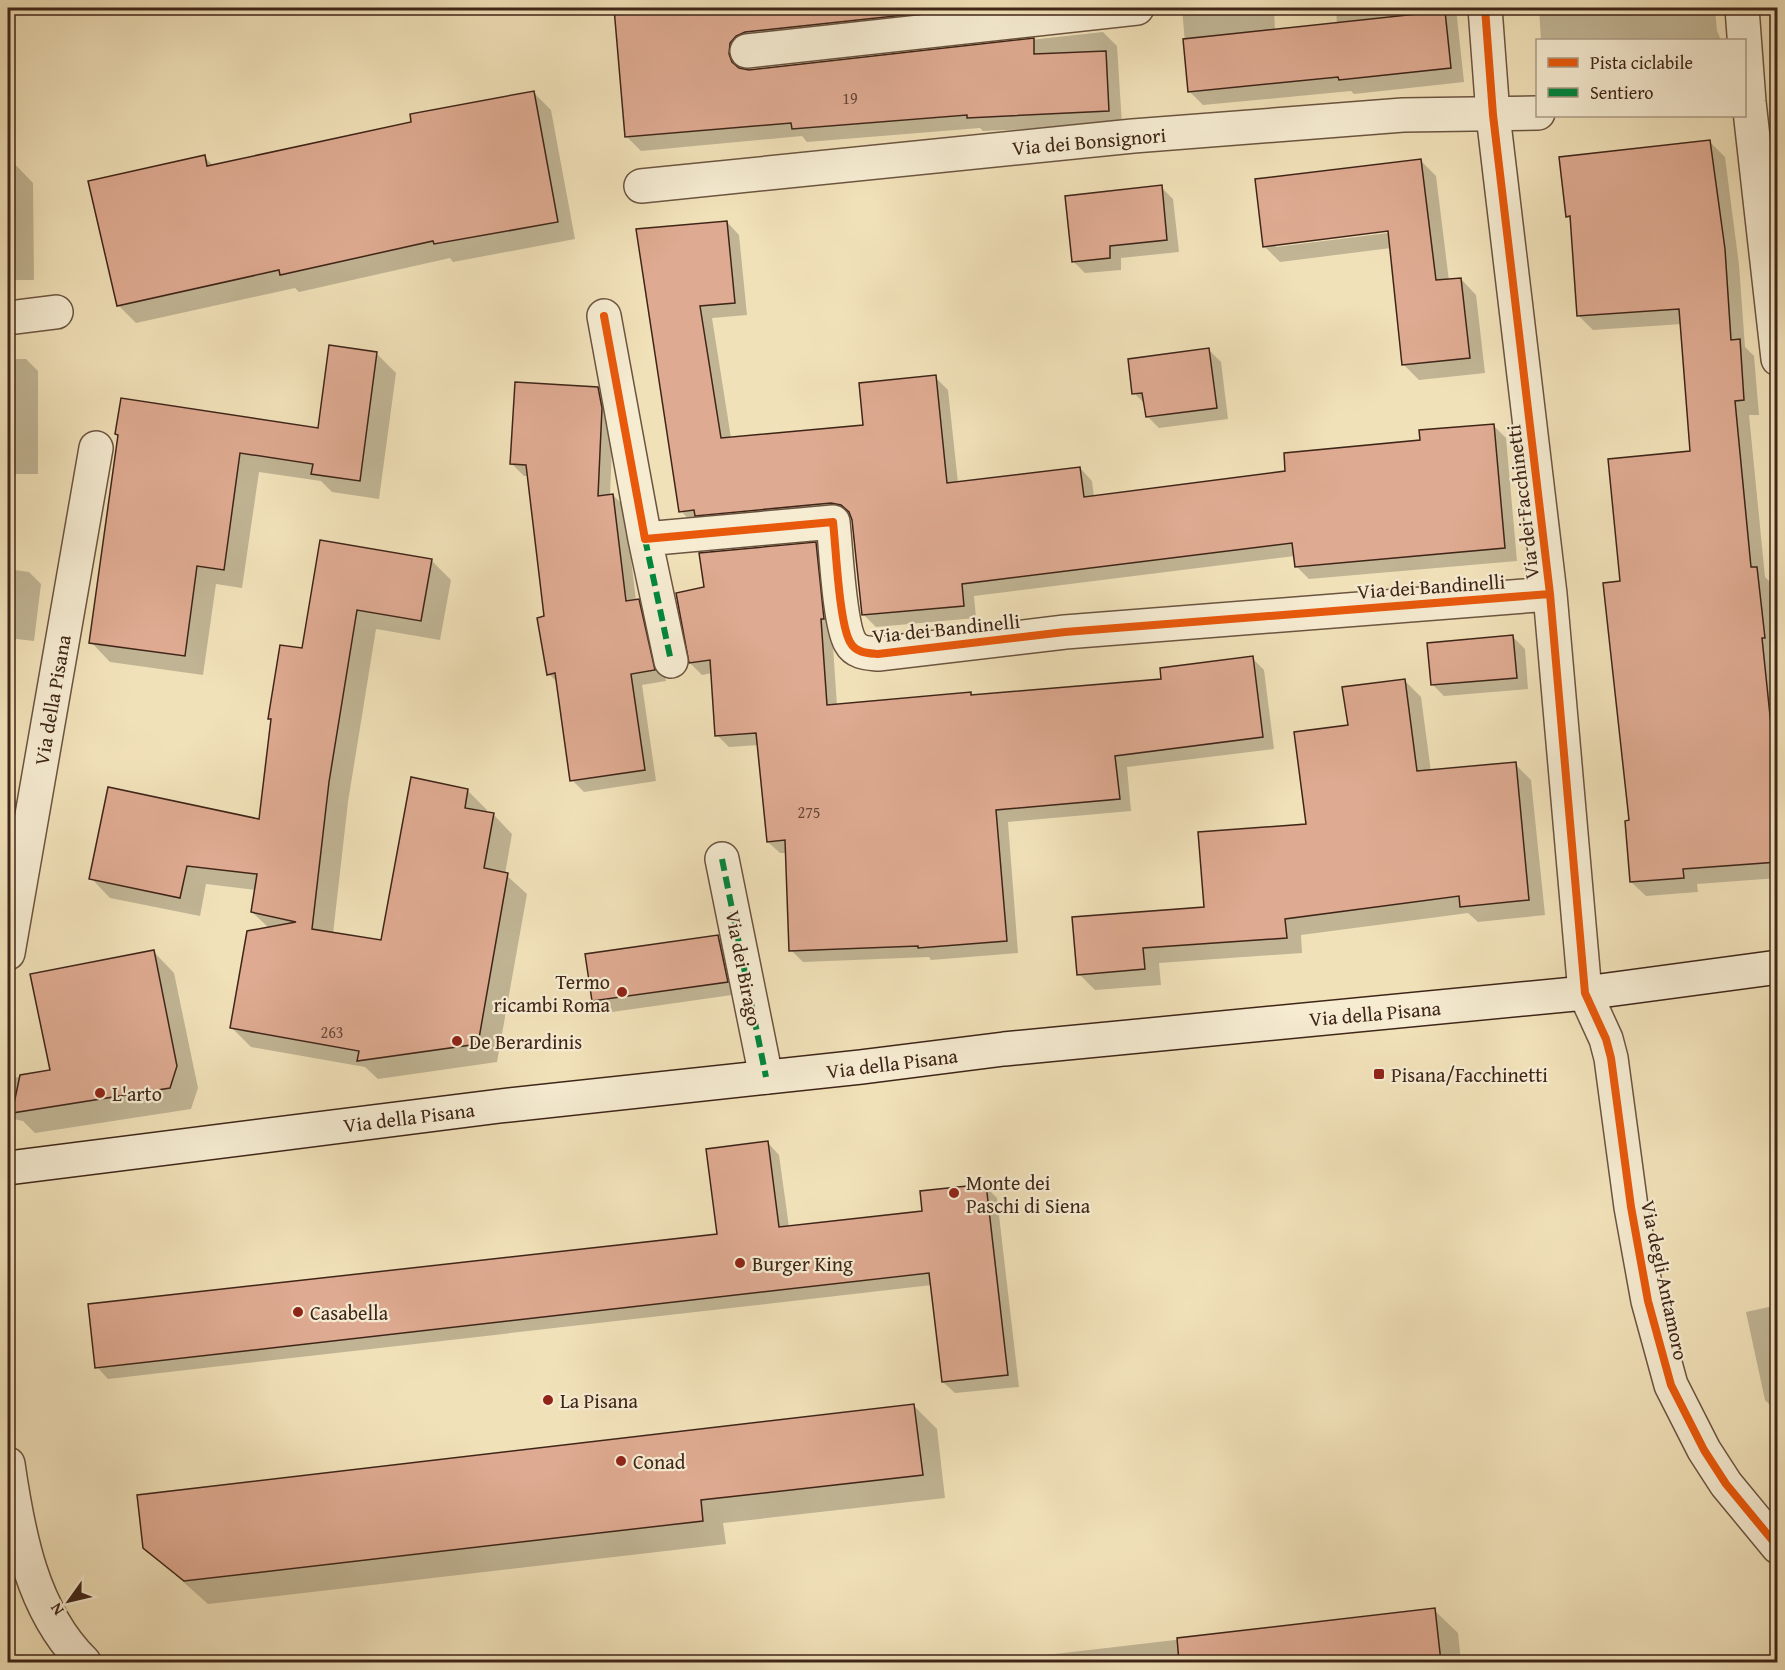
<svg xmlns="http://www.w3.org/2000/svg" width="1785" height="1670" font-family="'Gentium Book Plus',serif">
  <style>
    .shadow { fill: #0003; fill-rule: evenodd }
    .building { fill: #deaa91; stroke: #3f2518; stroke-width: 1.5 }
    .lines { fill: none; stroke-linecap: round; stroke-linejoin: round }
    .street-casing { stroke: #6c5440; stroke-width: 36 }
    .secondary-casing { stroke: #3f2518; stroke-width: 36 }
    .street { stroke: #f6ecd2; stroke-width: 33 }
    .secondary { stroke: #f6ecd2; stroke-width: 33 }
    .quiet { stroke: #00873e; stroke-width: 6; stroke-dasharray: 12 6; stroke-linecap: butt }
    .cycleway-casing { stroke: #f6ecd2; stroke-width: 11 }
    .cycleway { stroke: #e8590c; stroke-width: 8 }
    .poi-dot { fill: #8f2418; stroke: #f6ecd2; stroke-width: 2 }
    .labels { text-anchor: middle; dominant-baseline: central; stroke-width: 4.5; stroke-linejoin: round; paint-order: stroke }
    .number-label { font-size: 16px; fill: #674636 }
    .street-label { font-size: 20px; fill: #3f2518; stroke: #f6ecd2 }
    .poi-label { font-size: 20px; fill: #3f2518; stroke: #f6ecd2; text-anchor: start }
  </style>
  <rect width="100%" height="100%" fill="#f1e1b9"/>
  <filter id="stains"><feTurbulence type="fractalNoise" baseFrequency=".00333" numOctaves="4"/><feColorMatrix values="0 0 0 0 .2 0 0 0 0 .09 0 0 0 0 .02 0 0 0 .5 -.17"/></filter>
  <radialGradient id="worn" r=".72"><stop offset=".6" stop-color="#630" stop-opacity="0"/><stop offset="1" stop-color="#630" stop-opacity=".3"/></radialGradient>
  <!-- shadow -->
  <path class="shadow" d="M615,8H1106L744,57L742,67L749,71L1103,32L1117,46L1122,125L983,131L980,128L807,142L802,136L641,151L627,137Z
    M1182,8H1274L1275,32L1337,25L1336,8H1456L1464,82L1354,94L1351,91L1203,105L1189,91Z
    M1539,8H1715L1717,31L1721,40H1541Z
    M533,92L551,110L575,239L453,262L450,258L299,292L295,288L136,323L118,305L204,157L214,166L413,123Z
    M1710,142L1725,157L1739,265L1745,347L1754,356L1759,415H1749L1765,577L1771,583L1778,639V878L1697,884L1698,892L1646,896L1631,882L1622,583L1692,452L1682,324L1593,330L1578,315L1572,220L1567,216Z
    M8,157L33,183L34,280H8Z
    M1420,160L1436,176L1449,281L1461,279L1476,295L1485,373L1419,380L1403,364L1391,248L1280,262L1264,246ZM1395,229L1396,232L1276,247V243Z
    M1161,187L1173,199L1179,252L1121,258V270L1085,273L1073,261Z
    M727,222L739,235L747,315L712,318L731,438L865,426L935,377L948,390L958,483L1080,468L1092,481L1094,497L1287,472L1493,425L1506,438L1517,561L1309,579L1296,566L1295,556L974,596L976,618L876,627L863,614L852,517L693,524L681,511L638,231Z
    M1209,350L1221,362L1228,419L1159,428L1147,416L1146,405L1134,393Z
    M377,354L396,373L379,499L332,492L321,481L259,472L242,588L216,584L203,675L110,662L91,642L119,436L117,434L319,430Z
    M8,359H26L38,371V474H8Z
    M597,389L609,401L613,421L610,496L613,495L625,507L636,601L650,613L666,681L642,685L656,781L584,792L572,780L558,683L549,674L546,617L528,476H524L512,464Z
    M321,541L431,560L451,580L440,640L376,629L348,802L333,934L382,942L467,790L487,810L486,813L493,814L512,834L505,874L527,894L497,1062L378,1079L365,1067L251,1047L232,1028L269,928L252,912L256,890L206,884L200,916L110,898L91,878L260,820L273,722L269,718L303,650Z
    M815,544L827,556L837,706L971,693L973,696L1163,680L1252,658L1264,670L1274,749L1127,767L1131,811L1008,822L1018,953L931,960L929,957L803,962L791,950L787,853H780L768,842L759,745L729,747L717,735L712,673L702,675L690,663L706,589Z
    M8,569L29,572L41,584L34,641L8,638Z
    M1513,637L1525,649L1528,689L1444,696L1432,684Z
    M1405,681L1421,697L1431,772L1515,764L1531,780L1545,915L1478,922L1468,913L1301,935L1302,953L1159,963L1161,985L1095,990L1079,974L1205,908L1307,825L1349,727Z
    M8,793L33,819L8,902Z
    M718,937L730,948L739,994L605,1013L593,1001Z
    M153,951L174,973L198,1088L191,1109L35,1133L23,1121L8,1118V1079L51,1071Z
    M768,1143L779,1155L789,1227L923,1212L985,1186L997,1198L1019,1387L955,1393L943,1382L932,1285L108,1379L97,1367L718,1235Z
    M1778,1305V1413L1765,1400L1746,1312Z
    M914,1406L937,1429L945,1498L723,1523L726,1544L208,1604L144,1547Z
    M1434,1610L1458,1633L1461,1662H986Z"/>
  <!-- building -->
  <path class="building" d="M614,8H970L745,32L736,36L730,43L729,54L732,62L739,68L749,70L1034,38V54L1106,51L1109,111L967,118V115L792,129L791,123L625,137Z
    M1445,11L1451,68L1339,80L1338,77L1188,92L1183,39Z
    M534,91L558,222L434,244L433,241L280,275L279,270L117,306L88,181L205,155L207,166L411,122L410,114Z
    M1710,140L1725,249L1731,340L1740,339L1744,400L1735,401L1751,567H1757L1765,638H1762L1778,793V862L1683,869L1684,878L1630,882L1625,821L1629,820L1603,583L1620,581L1608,459L1690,451L1679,309L1577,316L1570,216L1566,217L1559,157Z
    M1421,159L1436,280L1461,278L1470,358L1402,365L1388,231L1263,247L1255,179Z
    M1162,185L1167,240L1110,246V258L1072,262L1065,196Z
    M727,221L735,303L700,306L721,438L863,425L859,383L936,375L947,483L1080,467L1084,497L1285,471L1284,453L1420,440L1419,430L1494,424L1505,548L1295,567L1292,543L962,584L964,606L862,615L852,520L849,512L841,505L831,503L695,516L694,510L679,512L636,229Z
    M329,345L377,352L360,481L311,474L313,464L240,453L224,570L197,566L185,656L89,643L118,435L115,434L121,398L318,428Z
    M1209,348L1217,408L1146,417L1142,393L1132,394L1128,359Z
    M515,382L598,387L602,408L598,496L613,494L626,601L639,599L655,670L631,674L645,770L570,781L555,673L547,675L537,618L544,616L526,465L510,464Z
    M320,540L432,559L421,621L357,610L329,782L312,929L381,940L411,777L468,789L465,808L494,813L484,868L508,873L478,1044L357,1061L359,1051L230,1028L247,931L296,922L251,912L257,874L187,866L180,898L89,879L108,787L259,819L271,719H268L280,645L302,648Z
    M816,542L824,619H821L827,705L971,692V695L1161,679L1160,668L1253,656L1263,737L1115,756L1120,799L996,810L1007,941L918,948V946L789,951L785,840L767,842L756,733L715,736L710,660L689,663L676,593L704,587L699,553Z
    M1513,635L1517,678L1431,685L1427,643Z
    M1405,679L1417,771L1516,762L1529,900L1460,907L1459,896L1285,919L1287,938L1143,948L1145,969L1077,975L1072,917L1204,907L1198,832L1306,824L1294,732L1348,725L1342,687Z
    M718,935L728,982L592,1001L585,954Z
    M154,950L177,1066L170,1088L12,1113L20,1075L50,1070L30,974Z
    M768,1141L779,1227L922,1211L920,1191L986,1184L1008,1375L942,1382L929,1273L95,1368L88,1304L717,1234L706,1149Z
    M914,1404L923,1475L701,1500L703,1521L184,1581L143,1548L137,1495Z
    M1435,1608L1441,1662H1179L1177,1638Z"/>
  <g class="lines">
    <!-- street casing -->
    <g class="street-casing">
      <path id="street" d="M1485,8L1493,115L1550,594L1585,993L1606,1039L1611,1058L1631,1207L1648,1301L1671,1385L1704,1450L1726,1484L1778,1547
        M1742,8L1749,102L1778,359
        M747,51L1137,8
        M641,186L1133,136L1403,115L1538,113
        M604,316L645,539L833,522C836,548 839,622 850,642C856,653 867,653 878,654L1065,632L1550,594
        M8,318L56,312
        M645,539L671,661
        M722,859L766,1077
        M8,953L96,448
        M8,1464C18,1533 32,1611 84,1662"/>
    </g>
    <!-- secondary casing -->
    <g class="secondary-casing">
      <path id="secondary" d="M8,1168L500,1106L861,1067L1004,1049L1585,993L1778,967"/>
    </g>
    <!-- street -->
    <use href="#street" class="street"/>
    <!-- secondary -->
    <use href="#secondary" class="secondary"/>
    <!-- quiet -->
    <path class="quiet" d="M645,539L671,661
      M722,859L766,1077"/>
    <!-- cycleway casing -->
    <g class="cycleway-casing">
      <path id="cycleway" d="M1485,8L1493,115L1550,594L1585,993L1606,1039L1611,1058L1631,1207L1648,1301L1671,1385L1704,1450L1726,1484L1778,1547
        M604,316L645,539L833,522C836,548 839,622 850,642C856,653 867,653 878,654L1065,632L1550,594"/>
    </g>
    <!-- cycleway -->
    <use href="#cycleway" class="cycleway"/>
  </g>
  <!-- markers -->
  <g class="poi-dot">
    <circle cx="622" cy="992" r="6"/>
    <circle cx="457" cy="1041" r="6"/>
    <rect x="1373" y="1068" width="12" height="12" rx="3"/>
    <circle cx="100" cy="1093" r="6"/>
    <circle cx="954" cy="1193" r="6"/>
    <circle cx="740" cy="1263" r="6"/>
    <circle cx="298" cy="1312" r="6"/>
    <circle cx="548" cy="1400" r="6"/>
    <circle cx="621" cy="1461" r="6"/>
  </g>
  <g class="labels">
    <!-- number labels -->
    <g class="number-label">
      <text x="850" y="98">19</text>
      <text x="809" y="812">275</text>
      <text x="332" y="1032">263</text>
    </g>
    <!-- street labels -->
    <g class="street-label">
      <text transform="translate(1089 141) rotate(-5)">Via dei Bonsignori</text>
      <text transform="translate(1522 502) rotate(-97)">Via dei Facchinetti</text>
      <text transform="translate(1431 586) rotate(-4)">Via dei Bandinelli</text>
      <text transform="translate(946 628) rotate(-6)">Via dei Bandinelli</text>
      <text transform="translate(52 700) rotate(-80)">Via della Pisana</text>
      <text transform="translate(744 968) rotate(79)">Via dei Birago</text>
      <text transform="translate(1375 1013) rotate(-5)">Via della Pisana</text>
      <text transform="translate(892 1063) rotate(-7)">Via della Pisana</text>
      <text transform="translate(409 1117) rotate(-7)">Via della Pisana</text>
      <text transform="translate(1665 1280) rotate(78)">Via degli Antamoro</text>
    </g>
    <!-- poi labels -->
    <g class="poi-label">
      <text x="610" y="981" text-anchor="end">Termo<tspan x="610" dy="23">ricambi Roma</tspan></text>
      <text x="469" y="1041">De Berardinis</text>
      <text x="1391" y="1074">Pisana/Facchinetti</text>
      <text x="112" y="1093">L'arto</text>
      <text x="966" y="1182">Monte dei<tspan x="966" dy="23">Paschi di Siena</tspan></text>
      <text x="752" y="1263">Burger King</text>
      <text x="310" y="1312">Casabella</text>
      <text x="560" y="1400">La Pisana</text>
      <text x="633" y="1461">Conad</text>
    </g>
  </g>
  <!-- margin -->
  <rect width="1785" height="1670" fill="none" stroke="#f1e1b9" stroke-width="30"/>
  <rect x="9" y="9" width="1767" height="1652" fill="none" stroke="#3f2518" stroke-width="3"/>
  <rect x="15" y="15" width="1755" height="1640" fill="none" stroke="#3f2518" stroke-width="1.5"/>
  <!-- legend -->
  <rect x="1536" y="39" width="210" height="78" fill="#f6ecd2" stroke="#ad9c88" stroke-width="1.5"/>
  <rect x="1548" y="58" width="30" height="9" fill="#e8590c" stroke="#ad9c88" stroke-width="1.5"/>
  <text x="1590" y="69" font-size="18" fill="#3f2518">Pista ciclabile</text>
  <rect x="1548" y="88" width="30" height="9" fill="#00873e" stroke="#ad9c88" stroke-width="1.5"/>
  <text x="1590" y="99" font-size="18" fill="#3f2518">Sentiero</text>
  <!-- north arrow -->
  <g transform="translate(69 1601) rotate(236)" stroke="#f6ecd2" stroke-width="4.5" paint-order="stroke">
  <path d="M0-4.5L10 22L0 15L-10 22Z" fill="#3f2518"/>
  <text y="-9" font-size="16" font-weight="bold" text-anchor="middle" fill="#3f2518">N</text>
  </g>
  <rect width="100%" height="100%" filter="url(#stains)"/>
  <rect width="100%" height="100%" fill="url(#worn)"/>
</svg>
